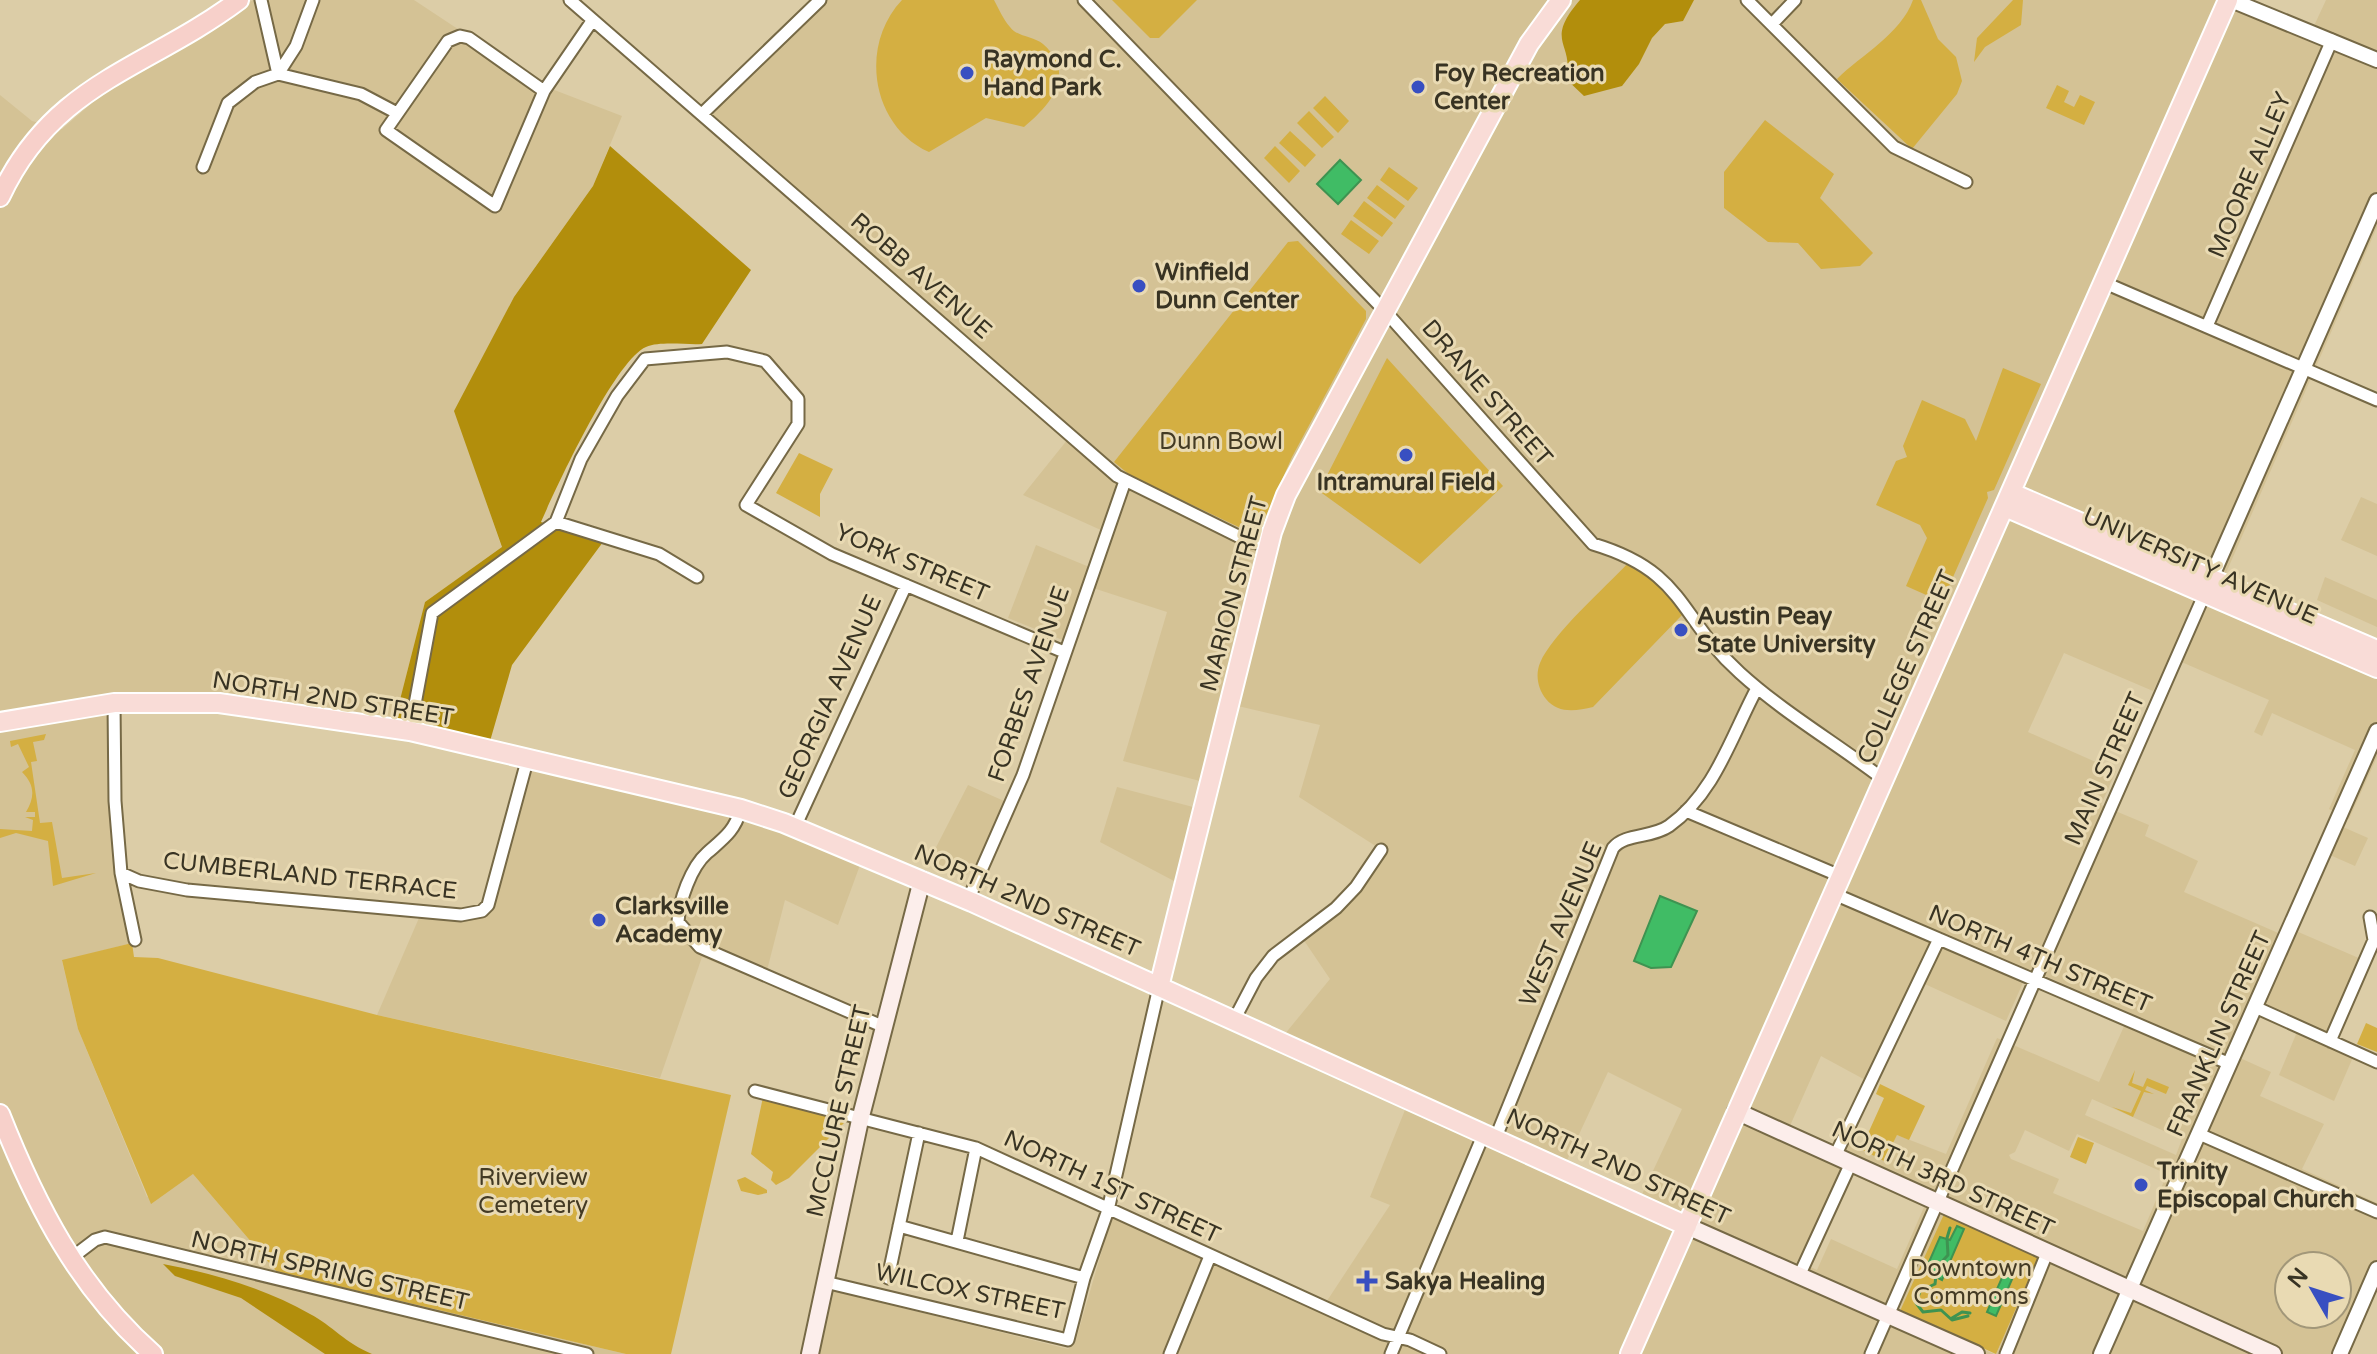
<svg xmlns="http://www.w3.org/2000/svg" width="2377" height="1354" font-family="'Varela Round',sans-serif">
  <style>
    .built { fill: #d4c295; fill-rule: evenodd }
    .green { fill: #d4af42 }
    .forest { fill: #b28e0c }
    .water { fill: #40bc65; stroke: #3e9351; stroke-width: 2 }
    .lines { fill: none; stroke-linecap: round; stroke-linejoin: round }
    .stream { stroke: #3e9351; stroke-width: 3 }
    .minor-casing { stroke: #766946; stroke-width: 15 }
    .tertiary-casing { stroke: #766946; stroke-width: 18 }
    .secondary-casing { stroke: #766946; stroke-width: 20 }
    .primary-casing { stroke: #fff; stroke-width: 22 }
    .trunk-casing { stroke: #fff; stroke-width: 22 }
    .minor { stroke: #fff; stroke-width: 11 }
    .tertiary { stroke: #fff; stroke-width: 14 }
    .secondary { stroke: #fceeeb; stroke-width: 16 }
    .primary { stroke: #f9dcd7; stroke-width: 18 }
    .trunk { stroke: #f7d0ca; stroke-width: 18 }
    .poi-dot { fill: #384fc1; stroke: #e9dab3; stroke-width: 3 }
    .labels { text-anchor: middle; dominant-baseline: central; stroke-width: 6; stroke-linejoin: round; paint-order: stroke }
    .poi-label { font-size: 24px; font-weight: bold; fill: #383323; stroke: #e9dab3; text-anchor: start }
    .street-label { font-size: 24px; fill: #383323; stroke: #e9dab3 }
    .park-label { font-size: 24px; fill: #443b24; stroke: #e9dab3 }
  </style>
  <rect width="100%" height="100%" fill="#dccda7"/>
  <!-- built -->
  <path class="built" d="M253,0H414L544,86L622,116L593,186L514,297L455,411L502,548L425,602L392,731L314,716L109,708L110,831L132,943L62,961L78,1029L147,1197L193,1174L277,1272L626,1354H0V95L32,121L62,129L115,83Z
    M827,0H2221L2307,41L2326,0H2377V227L2226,573L2126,531L2112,561L2377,679V757L2349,819L2329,809L2355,750L2272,713L2262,736L2254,732L2269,700L2170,657L2153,691L2064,653L2028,732L2116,771L2101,805L2149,825L2145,836L2198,861L2184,892L2292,939L2296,931L2368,962L2335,1038L2357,1048L2334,1101L2279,1075L2297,1032L2259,1015L2240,1058L2271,1072L2260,1096L2324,1124L2302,1169L2377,1203V1289L2348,1354H1996L2039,1256L1900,1311L1994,1354H803L818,1287L1068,1349L1075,1343L1112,1216L1321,1310L1390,1205L1370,1197L1407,1105L1275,1046L1330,979L1303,939L1360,890L1385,852L1299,797L1320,725L1238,706L1193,891L1100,842L1117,787L1193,807L1200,781L1123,761L1167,612L1093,588L1075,645L1008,618L1036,545L1099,571L1112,535L1023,495L1072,434L708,113ZM2029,969L2130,1013L2099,1082L1997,1038L1946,1154L1897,1135L1886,1155L1881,1157L1849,1143L1845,1151L1859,1157L1851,1174L1924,1207L1897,1269L1831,1239L1817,1270L1802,1263L1849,1156L1789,1128L1821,1056L1869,1082L1916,980L2006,1021ZM1608,1072L1682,1109L1637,1205L1562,1171ZM2092,1099L2182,1139L2176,1155L2085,1115ZM2025,1130L2069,1151L2077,1134L2167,1174L2143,1231L2053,1193L2059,1179L2011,1159L2009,1155L2015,1152ZM2289,1266H2337V1314H2289Z
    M2361,497L2377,504V556L2341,540Z
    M2325,577L2377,600V627L2317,600Z
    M527,761L741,809L863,857L838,925L785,900L764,982L702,957L660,1078L377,1015L422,911H482Z
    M968,785L1004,801L975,867L964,877L929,861Z
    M2343,827L2368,838L2355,866L2330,855Z"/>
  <!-- green -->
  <path class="green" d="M902,0H994C999,9 1003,19 1010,27C1017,37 1033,36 1043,44C1078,75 1049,106 1024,127L986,118L929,152C871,126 859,45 902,0Z
    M1112,0H1197L1159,38H1150Z
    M1913,0H1921L1938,39L1956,57L1962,81L1957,94L1912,149L1837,79C1861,55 1901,34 1913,0Z
    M2013,0H2023L2021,25L1985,47L1974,62L1977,38Z
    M2057,85L2069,91L2064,102L2074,107L2080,95L2095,102L2084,125L2046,108Z
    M1325,96L1349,121L1338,133L1313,108Z
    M1309,111L1334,137L1322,148L1297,123Z
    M1765,120L1834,174L1820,198L1873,253L1860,266L1821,269L1798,243L1768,242L1724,208V172Z
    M1290,131L1316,155L1305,167L1279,143Z
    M1275,146L1300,171L1289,183L1264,158Z
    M1389,167L1418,188L1408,201L1380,180Z
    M1377,185L1405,206L1395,219L1367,198Z
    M1364,201L1393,223L1382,237L1353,216Z
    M1351,220L1379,241L1369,254L1341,234Z
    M1298,241L1366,311V319L1292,457L1265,518L1261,523L1249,517L1245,530L1131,476L1114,462L1288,242Z
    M1387,358L1503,486L1420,564L1319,491Z
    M2003,368L2041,384L1994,490L1987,492L1988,498L1942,602L1906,586L1927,538L1920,525L1876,505L1896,461L1907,457L1903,446L1922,400L1965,419L1976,441Z
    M799,453L833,469L820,494V517L776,493Z
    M1628,563L1662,584L1683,614L1593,707C1576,711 1558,714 1546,699C1538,689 1535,675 1540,663C1552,634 1605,588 1628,563Z
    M46,734L44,740L33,742L37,761L31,762L40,823L52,822L62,878L96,873L53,886L48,841L16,833L0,838V829L32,831L33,820L25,817H35V812H26C35,797 35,785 22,772L29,767L18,744L11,747L10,741Z
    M132,943L134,957L158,958L377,1015L731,1095L671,1354H626L277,1272L193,1174L151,1204L78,1029L62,960Z
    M2366,1023L2377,1028V1052L2357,1044Z
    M2135,1070L2132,1083L2143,1087L2147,1078L2169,1087L2166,1094L2147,1086L2145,1090L2154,1094L2144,1092L2133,1117L2112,1107L2131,1113L2141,1091L2128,1085Z
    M1880,1084L1925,1106L1909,1140L1897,1135L1884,1161L1861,1149L1884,1098L1876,1094Z
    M763,1097L847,1120L789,1178L776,1185L771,1180L773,1172L751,1154Z
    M2078,1137L2094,1143L2086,1164L2070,1157Z
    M745,1177L767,1190V1193L758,1195L741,1191L737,1180Z
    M1945,1212L2039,1256L1996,1354L1900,1311Z"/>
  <!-- forest -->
  <path class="forest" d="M1580,0H1694L1683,21L1665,24L1652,38L1639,64L1622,86L1584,96L1566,79C1575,42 1543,43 1580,0Z
    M610,146L751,270L702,344C686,345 660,341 646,347C615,360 556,488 541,522L603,542L512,665L486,755L392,731L425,602L502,547L454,411L514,297L593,186Z
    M163,1264C213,1273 266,1289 310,1314C333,1326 345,1343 372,1354H325L241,1298L175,1276Z"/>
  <!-- water -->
  <path class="water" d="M1340,160L1361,180L1338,204L1317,184Z
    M1660,896L1697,911L1671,967L1651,968L1634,961Z
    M1957,1226L1964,1229L1942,1280L1925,1271L1940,1237L1950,1240Z
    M2004,1273L2013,1277L1996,1316L1987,1312Z"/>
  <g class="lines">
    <!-- stream -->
    <path class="stream" d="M1950,1228L1947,1238L1948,1255L1937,1267L1935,1284L1920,1291L1916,1303L1923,1312L1941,1310L1952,1320L1968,1316
      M1952,1318L1962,1312L1970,1313"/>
    <!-- minor casing -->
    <g class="minor-casing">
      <path id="minor" d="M261,0L278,74
        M570,0L1117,476L1248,541L1269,546
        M1084,0L1385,311L1593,544C1687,572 1678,618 1740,673C1784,713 1836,743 1883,779
        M1747,0L1894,147L1966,182
        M1772,24L1795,0
        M278,74L361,94L397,113
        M544,91L469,38L460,36L448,41L386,130L495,206L544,91L592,21
        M702,114L820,0
        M203,167L228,103L255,82L278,74L296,46L313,0
        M2105,283L2377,400
        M2207,326L2332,40
        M556,522L659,554L697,577
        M114,703L115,801L121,873L135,940
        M410,731L432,613L556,522L581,459L617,396L645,359L727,352L765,361L798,399V424L746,505L832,554L1064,652
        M741,809C734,832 724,838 707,853C691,867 679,901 678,922L700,947L882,1026
        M1686,811L1840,876
        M795,827L906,585
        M121,873L139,881L187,890L461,915L482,911L488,905L527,761
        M1832,893L2230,1064
        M968,900L1023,775L1125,481
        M2255,1007L2377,1062
        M1234,1020L1256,978L1273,956L1336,908L1356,887L1381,850
        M2330,1041L2374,940L2370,917
        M755,1091L976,1148L1383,1334L1410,1340L1440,1354
        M2199,1134L2377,1212
        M1496,1137L1613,848C1625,833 1652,838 1669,826C1715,793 1731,737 1757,688
        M1835,1156L1939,939
        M899,1226L1084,1278
        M957,1241L976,1148
        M70,1259L95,1240L105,1237L587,1354
        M1799,1276L1851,1163
        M888,1278L919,1133
        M825,1282L1068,1340L1084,1278L1108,1210L1159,987
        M1170,1354L1210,1256
        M1391,1354L1485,1131
        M1871,1354L2205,593
        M2006,1354L2047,1253"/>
    </g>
    <!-- tertiary casing -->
    <g class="tertiary-casing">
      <path id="tertiary" d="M2231,0L2377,60
        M2208,585L2377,201
        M2101,1354L2377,731
        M2340,1354L2377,1269"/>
    </g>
    <!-- secondary casing -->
    <g class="secondary-casing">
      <path id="secondary" d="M1736,1111L2273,1354
        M1687,1226L1976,1354
        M810,1354L860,1120L922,880"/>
    </g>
    <!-- primary casing -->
    <g class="primary-casing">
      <path id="primary" d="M2012,493L2377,650
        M2005,507L2377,668
        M0,722L114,703H219L410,731L741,809L784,823L972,902L1687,1226
        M1159,987L1272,532L1286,495L1529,44L1561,0
        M1630,1354L2228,0"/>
    </g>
    <!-- trunk casing -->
    <g class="trunk-casing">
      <path id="trunk" d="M0,197C53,82 147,69 239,0
        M0,1114C36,1205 78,1288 153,1354"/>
    </g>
    <!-- minor -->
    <use href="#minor" class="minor"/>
    <!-- tertiary -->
    <use href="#tertiary" class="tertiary"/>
    <!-- secondary -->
    <use href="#secondary" class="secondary"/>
    <!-- primary -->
    <use href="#primary" class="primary"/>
    <!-- trunk -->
    <use href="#trunk" class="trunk"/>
  </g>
  <!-- markers -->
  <g class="poi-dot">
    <circle cx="967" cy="73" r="8"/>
    <circle cx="1418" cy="87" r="8"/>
    <circle cx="1139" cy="286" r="8"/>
    <circle cx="1406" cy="455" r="8"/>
    <circle cx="1681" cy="630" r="8"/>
    <circle cx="599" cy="920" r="8"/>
    <circle cx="2141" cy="1185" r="8"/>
    <path d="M1363 1269h8v8h8v8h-8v8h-8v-8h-8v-8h8z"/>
  </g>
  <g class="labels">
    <!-- poi labels -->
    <g class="poi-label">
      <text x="983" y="59">Raymond C.<tspan x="983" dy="28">Hand Park</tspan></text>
      <text x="1434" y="73">Foy Recreation<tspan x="1434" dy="28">Center</tspan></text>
      <text x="1155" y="272">Winfield<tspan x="1155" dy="28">Dunn Center</tspan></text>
      <text x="1406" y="482" text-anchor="middle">Intramural Field</text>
      <text x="1697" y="616">Austin Peay<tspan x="1697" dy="28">State University</tspan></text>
      <text x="615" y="906">Clarksville<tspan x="615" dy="28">Academy</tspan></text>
      <text x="2157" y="1171">Trinity<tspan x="2157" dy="28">Episcopal Church</tspan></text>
      <text x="1385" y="1281">Sakya Healing</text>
    </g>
    <!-- street labels -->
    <g class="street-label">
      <text transform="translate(2250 175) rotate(-67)">MOORE ALLEY</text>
      <text transform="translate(921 276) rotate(41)">ROBB AVENUE</text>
      <text transform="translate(1487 393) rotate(49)">DRANE STREET</text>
      <text transform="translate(912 563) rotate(23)">YORK STREET</text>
      <text transform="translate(2200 566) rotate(24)">UNIVERSITY AVENUE</text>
      <text transform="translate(1234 594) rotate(-75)">MARION STREET</text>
      <text transform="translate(1907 667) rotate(-66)">COLLEGE STREET</text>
      <text transform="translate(1029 684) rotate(-71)">FORBES AVENUE</text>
      <text transform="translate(830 697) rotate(-66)">GEORGIA AVENUE</text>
      <text transform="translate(333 699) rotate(9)">NORTH 2ND STREET</text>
      <text transform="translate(2105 769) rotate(-66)">MAIN STREET</text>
      <text transform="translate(310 876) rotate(6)">CUMBERLAND TERRACE</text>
      <text transform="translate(1027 901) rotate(24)">NORTH 2ND STREET</text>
      <text transform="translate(1561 924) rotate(-67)">WEST AVENUE</text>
      <text transform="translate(2040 959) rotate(23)">NORTH 4TH STREET</text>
      <text transform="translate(2219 1034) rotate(-66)">FRANKLIN STREET</text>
      <text transform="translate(839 1111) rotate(-77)">MCCLURE STREET</text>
      <text transform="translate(1618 1167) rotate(25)">NORTH 2ND STREET</text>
      <text transform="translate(1943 1179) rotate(25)">NORTH 3RD STREET</text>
      <text transform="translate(1112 1187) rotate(25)">NORTH 1ST STREET</text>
      <text transform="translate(330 1271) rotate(13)">NORTH SPRING STREET</text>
      <text transform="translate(970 1292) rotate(12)">WILCOX STREET</text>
    </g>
    <!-- park labels -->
    <g class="park-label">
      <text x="1221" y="441">Dunn Bowl</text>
      <text x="533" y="1177">Riverview<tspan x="533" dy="28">Cemetery</tspan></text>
      <text x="1971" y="1268">Downtown<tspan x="1971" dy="28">Commons</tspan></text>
    </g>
  </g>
  <!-- north arrow -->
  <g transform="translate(2313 1290) rotate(309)"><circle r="38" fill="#e9dab3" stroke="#a29779" stroke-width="2"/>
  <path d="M0-6L14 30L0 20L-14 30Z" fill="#384fc1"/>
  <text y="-12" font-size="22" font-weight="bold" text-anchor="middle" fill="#383323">N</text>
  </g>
</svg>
